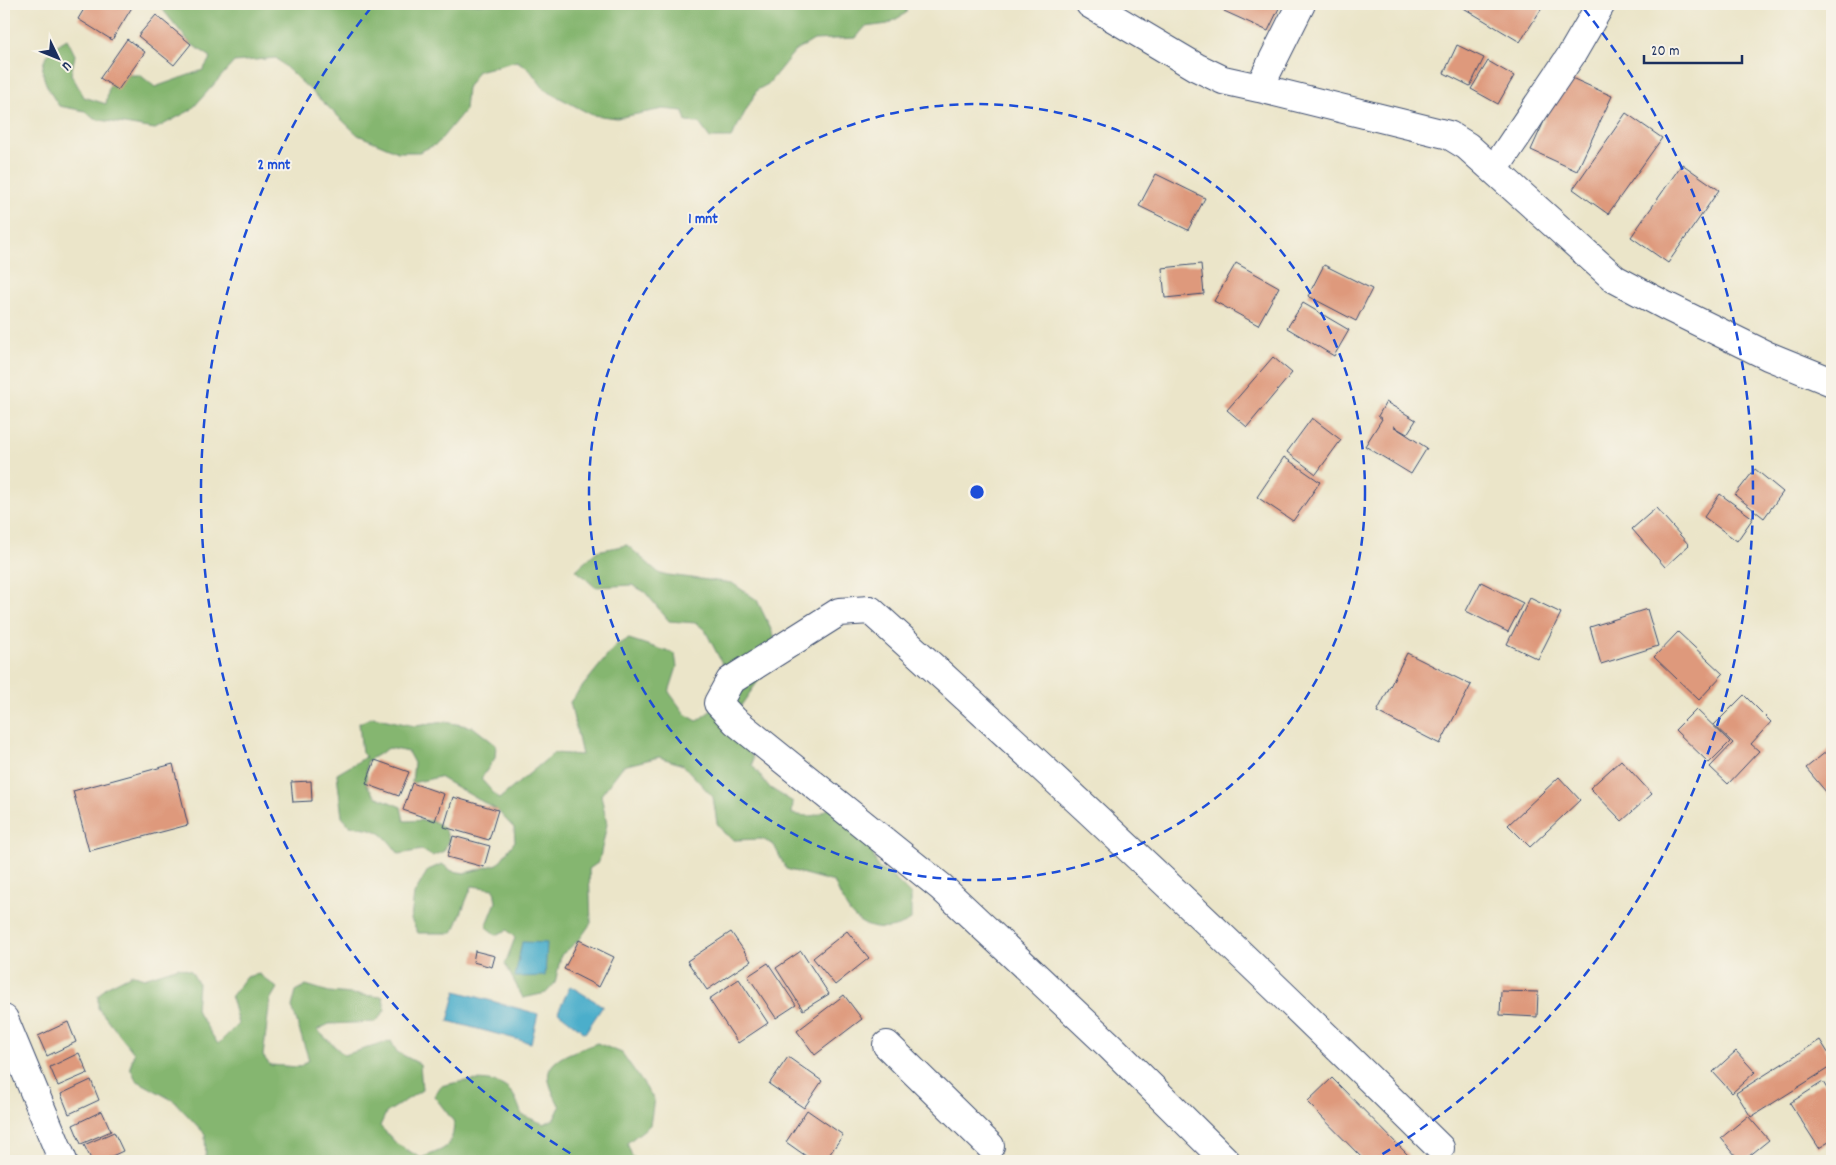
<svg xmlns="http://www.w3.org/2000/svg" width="1836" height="1165" font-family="Dekko,sans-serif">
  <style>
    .forest { fill: #85b670; stroke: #507267 }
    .water { fill: #4caecb; stroke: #346e94 }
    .building { fill: #de997b }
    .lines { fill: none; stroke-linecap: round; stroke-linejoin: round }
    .street-casing { stroke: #3a4a6e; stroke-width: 30 }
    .street { stroke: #fff; stroke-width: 28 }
    .ring { fill: none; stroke: #1d4ed8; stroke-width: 2.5; stroke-dasharray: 9 6 }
    .centre { fill: #1d4ed8; stroke: #f7f3e8; stroke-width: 2.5 }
    .ring-label { font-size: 15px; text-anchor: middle; font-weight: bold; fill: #1d4ed8; stroke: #f7f3e8; stroke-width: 4; stroke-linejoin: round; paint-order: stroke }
  </style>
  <rect width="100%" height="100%" fill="#f7f3e8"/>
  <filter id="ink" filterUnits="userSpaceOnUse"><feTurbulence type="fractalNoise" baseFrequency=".02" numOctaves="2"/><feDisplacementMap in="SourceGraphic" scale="10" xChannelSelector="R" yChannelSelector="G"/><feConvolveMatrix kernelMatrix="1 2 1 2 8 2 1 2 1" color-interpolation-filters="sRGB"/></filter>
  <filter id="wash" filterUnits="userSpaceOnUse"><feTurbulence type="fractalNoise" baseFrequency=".0096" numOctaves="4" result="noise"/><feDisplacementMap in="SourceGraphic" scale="20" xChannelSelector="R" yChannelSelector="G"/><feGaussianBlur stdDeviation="1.12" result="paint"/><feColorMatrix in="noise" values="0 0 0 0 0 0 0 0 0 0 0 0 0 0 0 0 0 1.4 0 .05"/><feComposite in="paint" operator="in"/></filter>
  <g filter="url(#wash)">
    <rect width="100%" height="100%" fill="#ebe5c9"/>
    <!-- forest -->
    <path class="forest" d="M158,4H907L906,13L888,24L865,27L856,38L814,40L794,52L768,84L757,90L731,138H710L699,123L686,122L683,111L663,109L617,118L592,115L545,90L529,69L517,61L478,71L467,88L465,110L437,144L419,152H398L358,135L276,58L234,62L191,110L155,129L94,119L85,111L59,106C39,77 33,58 67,39L75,55L71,74L84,97L106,104L109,86L121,75H140L155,87L203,70L211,57L191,44Z
      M627,545L660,574L732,583L757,600L776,640L777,654L740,707L736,732L753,758L752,765L770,788L793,802L792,814C820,819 821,814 842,797L854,803L878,868L891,875L911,895V920C893,931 870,933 853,916C845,908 839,892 834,882L786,869L774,845L762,839L734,840L724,833L717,823L713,797L683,765L659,757L623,766L601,795L607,824L599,862L589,869L591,923L579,940L561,955L555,983L546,993L523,998L505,964L515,938L507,930L496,935L486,927L496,902L494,889L472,886L453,933H418L411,919L414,894L428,870L442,864L452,871L465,873L498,864L515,841L514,828L497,810L439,777L412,783L414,763L408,752L389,748L367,761L366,784L375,796L401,807L404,821C426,821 440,815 449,839L444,851L432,856L422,850L399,854C381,831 380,829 350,826L342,817L337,774L366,757L362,753L359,723L373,717L415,726L445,722L473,727L496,745L495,758L481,779L499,799L554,753L582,755L570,702L616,645L629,639L675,654L677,667L669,692L685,714L697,721L721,703L728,675L705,630L696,623L669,621L645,592L632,585L595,587L576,570L597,551Z
      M179,967L191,971L198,983L196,1010L218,1044L238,1024L231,997L246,977L259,974L277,988L270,1000L263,1056L270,1065L299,1067L309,1060L292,1007L296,991L306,985L329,992L383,997L385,1010L376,1022L329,1024L317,1030L344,1055L391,1041L397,1052L420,1064L422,1090L386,1113L380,1126L397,1144L421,1158C444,1149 453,1149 454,1122L434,1096L441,1086C461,1081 493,1074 510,1091C516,1096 519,1108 522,1115L544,1124L554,1119L560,1107C556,1099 551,1090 549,1081C543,1057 581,1050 597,1043L622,1053L654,1099L650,1125L627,1143L632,1156L638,1161H206L205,1134L174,1101L136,1080L130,1067L134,1053L98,1008V996L106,987L132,974L144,978Z"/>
    <!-- water -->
    <path class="water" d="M522,942L547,943L545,976L515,977Z
      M570,986L603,1006L585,1033L558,1012Z
      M456,991L538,1014L531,1043L448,1021Z"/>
    <g id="blocks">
      <!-- building -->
      <path class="building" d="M87,4H134L112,40L78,19Z
        M1227,4H1281L1268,31L1224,11Z
        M1457,4H1536L1542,8L1520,42Z
        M156,15L191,44L174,65L138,36Z
        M127,39L145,52L118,90L100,78Z
        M1457,45L1484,58L1470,86L1444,73Z
        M1488,61L1514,76L1498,104L1471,89Z
        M1565,75L1612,96L1577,171L1531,150Z
        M1626,113L1662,138L1608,214L1573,189Z
        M1682,164L1719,190L1668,263L1631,237Z
        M1156,174L1205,198L1188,230L1139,206Z
        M1236,263L1279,287L1258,325L1214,301Z
        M1201,264L1204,294L1165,298L1162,268Z
        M1324,265L1372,289L1356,321L1308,296Z
        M1303,303L1349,330L1334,356L1287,328Z
        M1273,357L1292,373L1247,427L1227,410Z
        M1386,402L1416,420L1407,434L1393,426L1427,448L1411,474L1365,446L1382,419L1378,416Z
        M1312,418L1341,440L1316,474L1287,452Z
        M1284,457L1320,482L1293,521L1257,497Z
        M1755,469L1783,492L1764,518L1735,495Z
        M1720,494L1753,518L1737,541L1704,517Z
        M1656,508L1689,545L1665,567L1632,529Z
        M1481,582L1523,603L1508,632L1466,611Z
        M1530,598L1561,613L1538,659L1507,644Z
        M1647,609L1658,646L1601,664L1590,627Z
        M1678,632L1723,674L1699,700L1654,657Z
        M1407,653L1471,685L1440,744L1377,712Z
        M1744,695L1771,722L1751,744L1759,751L1728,784L1710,767L1733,743L1714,725Z
        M1696,709L1730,742L1709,763L1675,730Z
        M1832,747V799L1806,768Z
        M375,760L409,772L399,796L366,784Z
        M1621,760L1652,794L1622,821L1590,788Z
        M173,764L188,825L89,851L73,791Z
        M1559,777L1580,800L1530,847L1508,825Z
        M311,781L312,801L293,802L291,782Z
        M412,783L444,794L435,821L403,810Z
        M453,797L498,810L489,840L444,827Z
        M453,836L490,846L484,867L447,857Z
        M847,931L869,958L835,985L813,958Z
        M731,932L751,961L707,990L687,961Z
        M579,940L614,957L599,987L564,969Z
        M475,951L495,956L492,967L473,962Z
        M801,951L829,994L803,1010L776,968Z
        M768,963L796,1005L776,1018L748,976Z
        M739,979L768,1023L738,1043L709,999Z
        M1501,991L1538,992L1537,1017L1500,1015Z
        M844,995L862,1019L815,1055L797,1031Z
        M68,1022L76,1042L47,1056L38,1036Z
        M1820,1040L1832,1059V1066L1751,1117L1736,1093Z
        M1736,1051L1755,1072L1732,1093L1713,1072Z
        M79,1053L88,1073L58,1086L50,1067Z
        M788,1057L822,1081L804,1108L769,1084Z
        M1332,1078L1409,1156L1403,1161H1365L1307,1102Z
        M91,1080L99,1100L69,1114L61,1094Z
        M1823,1082L1832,1097V1140L1819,1148L1790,1103Z
        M807,1110L843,1135L825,1161H813L786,1142Z
        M102,1111L111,1131L81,1144L73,1125Z
        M1748,1116L1769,1140L1743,1161H1740L1721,1138Z
        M114,1132L123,1151L101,1161H92L84,1145Z"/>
    </g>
  </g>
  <g filter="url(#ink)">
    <use href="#blocks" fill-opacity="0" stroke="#3a4a6e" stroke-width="1"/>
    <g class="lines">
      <!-- street casing -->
      <g class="street-casing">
        <path id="street" d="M1090,4L1196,67L1223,80L1259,88L1301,4
          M1259,88L1449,135L1467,146L1615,279L1666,306L1768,356L1832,382
          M1494,170L1572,54L1601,4
          M4,1019L63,1161
          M887,1045L990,1146
          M1226,1161L1110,1046L941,887L735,721L718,703L730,681L839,612L870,610C1064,785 1254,964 1440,1148"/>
      </g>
      <!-- street -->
      <use href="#street" class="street"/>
    </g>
  </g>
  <!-- distance rings -->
  <g class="ring">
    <circle cx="977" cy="492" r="388"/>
    <path d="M583 1161A776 776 0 0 1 370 9M1584 9A776 776 0 0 1 1371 1161"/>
  </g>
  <circle cx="977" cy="492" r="8" class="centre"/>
  <g class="ring-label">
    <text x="274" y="169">2 mnt</text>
    <text x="703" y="223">1 mnt</text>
  </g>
  <!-- margin -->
  <rect width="1836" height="1165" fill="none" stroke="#f7f3e8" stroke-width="20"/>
  <!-- north arrow -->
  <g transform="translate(58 58) rotate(133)" stroke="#f7f3e8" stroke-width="4" paint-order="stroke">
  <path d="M0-4L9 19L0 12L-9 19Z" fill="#1b2f5e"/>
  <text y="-8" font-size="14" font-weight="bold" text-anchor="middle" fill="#1b2f5e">U</text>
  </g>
  <!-- scale -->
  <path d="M1644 55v8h98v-8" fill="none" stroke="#1b2f5e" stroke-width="2.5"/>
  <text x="1651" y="55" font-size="15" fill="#1b2f5e" stroke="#f7f3e8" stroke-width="4" paint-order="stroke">20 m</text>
</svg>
